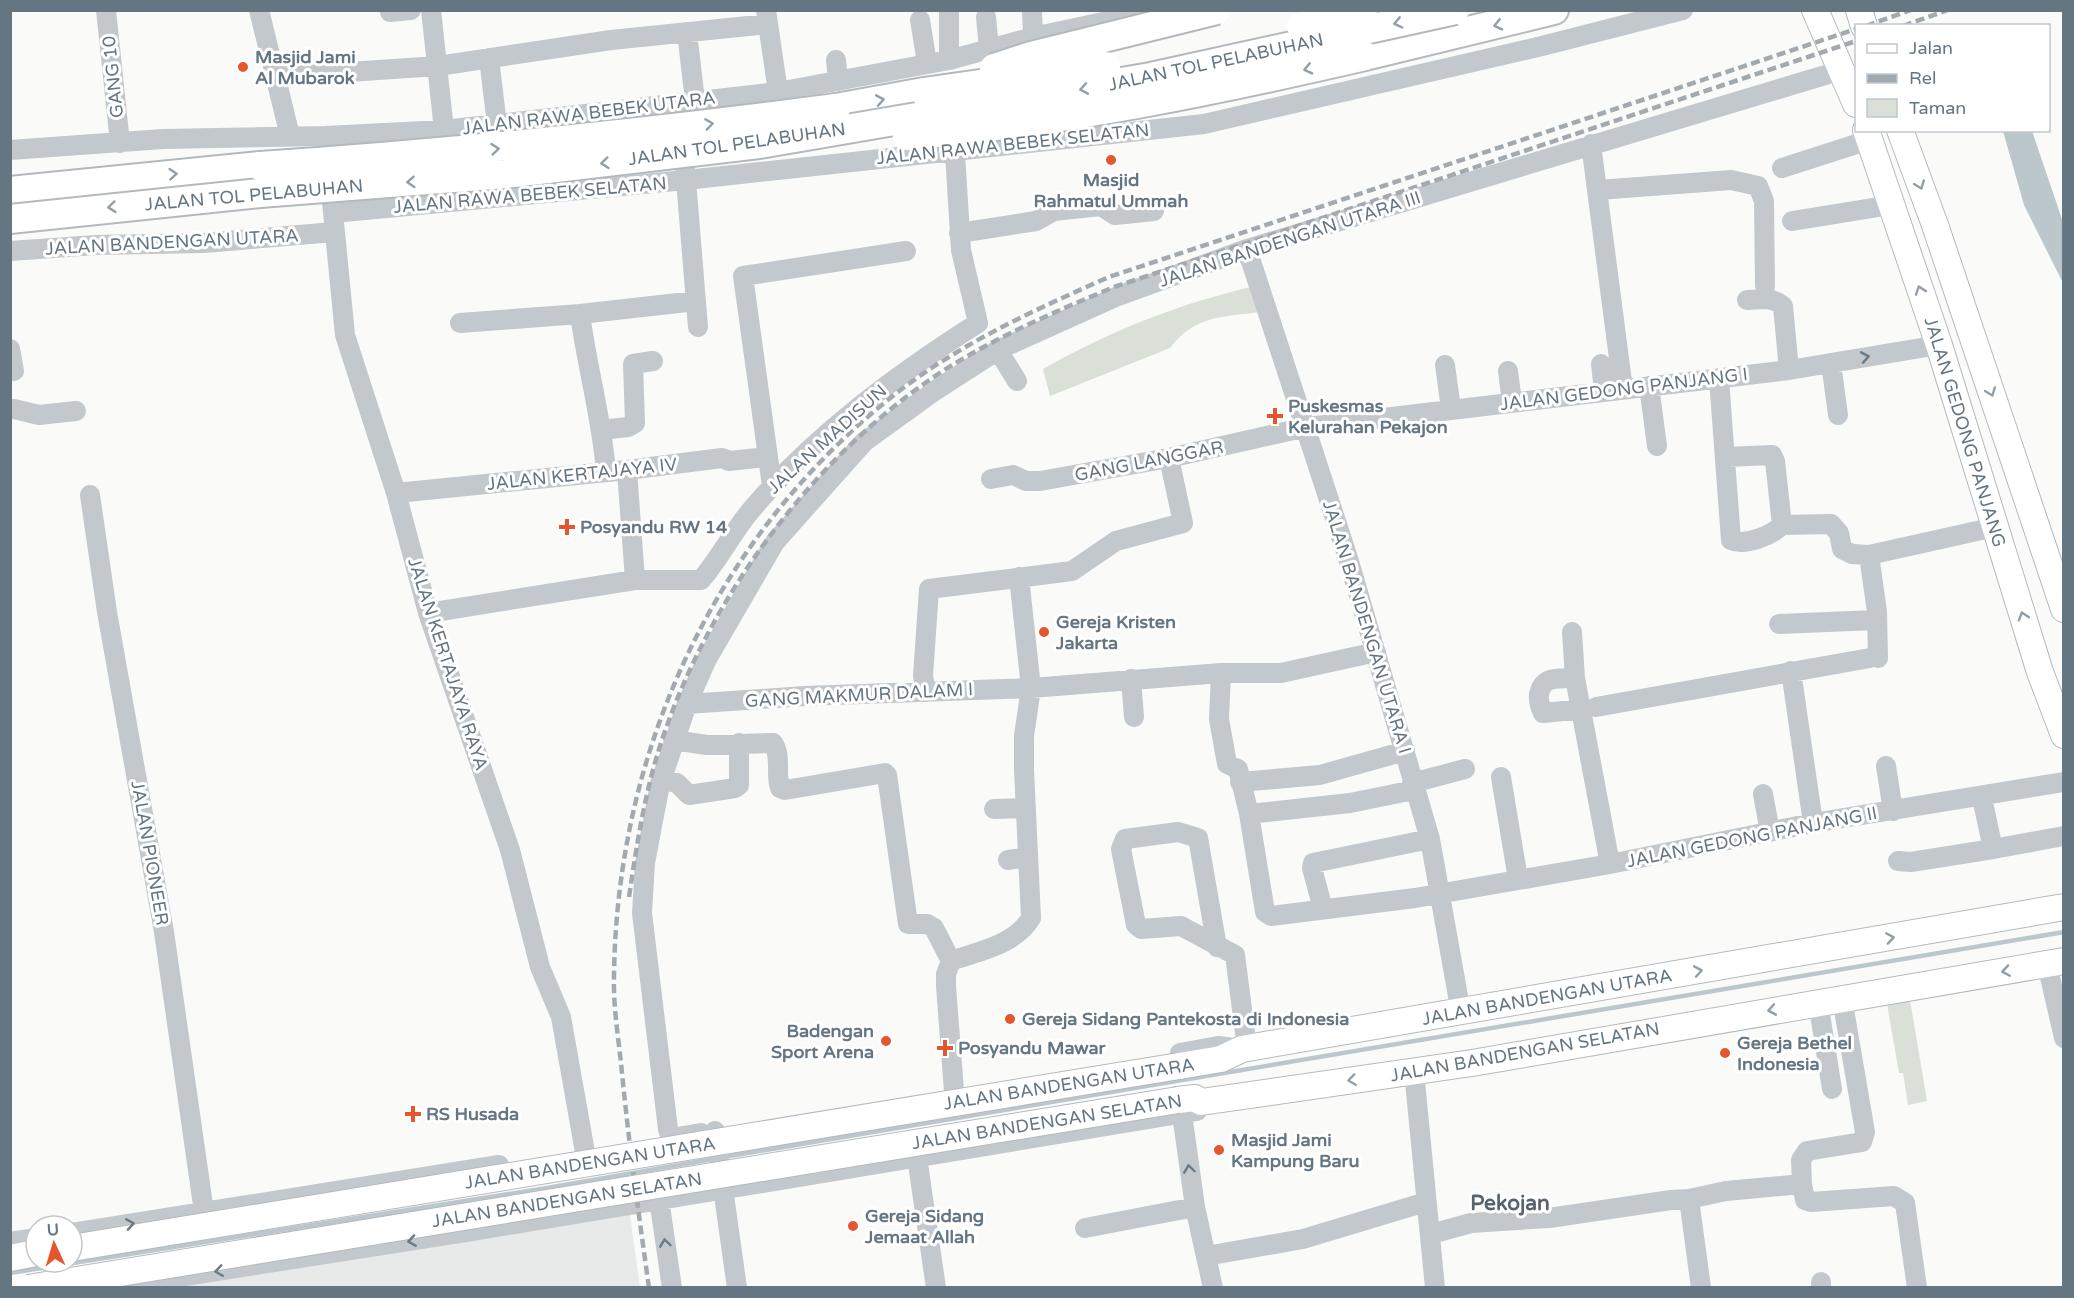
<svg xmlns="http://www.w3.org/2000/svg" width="2074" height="1298" font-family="'Varela Round',sans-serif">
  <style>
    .built { fill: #e8e9e9 }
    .green { fill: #dadfd7 }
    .water { fill: #bbc7cb }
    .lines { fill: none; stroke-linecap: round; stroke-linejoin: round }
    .stream { stroke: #bbc7cb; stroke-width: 4.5 }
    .major-casing { stroke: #b5babe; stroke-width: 28 }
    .highway-casing { stroke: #b4b9bd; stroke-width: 32 }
    .minor { stroke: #c3c8cc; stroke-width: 20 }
    .major { stroke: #fff; stroke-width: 26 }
    .highway { stroke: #fff; stroke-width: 28 }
    .rail { stroke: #a2aab0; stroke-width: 4.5; stroke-dasharray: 9 4.5; stroke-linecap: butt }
    .major-bridge-casing { stroke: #b5babe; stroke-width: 28; stroke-linecap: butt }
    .highway-bridge-casing { stroke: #b4b9bd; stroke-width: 32; stroke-linecap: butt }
    .major-bridge { stroke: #fff; stroke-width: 26 }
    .highway-bridge { stroke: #fff; stroke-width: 28 }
    .oneway { stroke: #939fa8 }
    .oneway2 { stroke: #6a7a87 }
    .poi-dot { fill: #e4572e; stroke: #fff; stroke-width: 2 }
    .labels { text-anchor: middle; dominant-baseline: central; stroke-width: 6; stroke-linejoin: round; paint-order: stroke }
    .poi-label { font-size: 18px; font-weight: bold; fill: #657683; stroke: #fff; text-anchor: start }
    .street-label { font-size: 18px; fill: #657683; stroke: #fff }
    .quarter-label { font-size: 21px; font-weight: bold; fill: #57646e; stroke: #fff }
  </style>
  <rect width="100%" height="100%" fill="#fafaf8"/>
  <!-- built -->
  <path class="built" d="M628,1200L640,1287L123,1288Z"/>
  <!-- green -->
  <path class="green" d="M1251,287L1261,312C1223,317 1195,315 1170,348L1050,396L1043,369C1108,332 1178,304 1251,287Z
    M1909,994L1927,1101L1908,1105L1903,1073H1899L1886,998Z"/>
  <!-- water -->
  <path class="water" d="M2003,131H2032L2063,222V283L2024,205Z"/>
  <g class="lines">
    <!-- stream -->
    <path class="stream" d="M724,1157L2064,932
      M10,1273L547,1188L713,1159"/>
    <!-- major casing -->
    <g class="major-casing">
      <path id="major" d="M1815,10L1856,104
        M1859,10L1864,26
        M1866,130L1939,345L2040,672L2064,735
        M1900,130L1935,225L2064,609
        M1179,1066L1221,1059L1242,1049L2064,907
        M1178,1100L1195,1098L1201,1102L1472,1063L2064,961
        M10,1258L36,1253"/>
    </g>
    <!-- highway casing -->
    <g class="highway-casing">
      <path id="highway" d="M1365,56L1554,10
        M836,108L924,92
        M10,191L260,166"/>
    </g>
    <!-- minor -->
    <path class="minor" d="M106,10L120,143
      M259,10L290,136
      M431,10L444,130
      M766,10L778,92
      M949,10V60
      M1032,10L1033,37
      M390,12L411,10
      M986,17L989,49
      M920,20L927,63
      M687,32L695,101
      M489,58L497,125
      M836,60L838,81
      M274,77L438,66L611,40L768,24
      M1591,144L1623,389
      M10,150L163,139L325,136L444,130L778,92L949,60L1033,37L1159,10
      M685,168L698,327
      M1782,168L1869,140
      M1598,190L1731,180L1758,186L1764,201L1765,286
      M332,202L345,335L396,493L428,613L510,850L540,967L561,1017L585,1152
      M333,213L686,180L1204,124L1542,46L1683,10
      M1792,221L1891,205
      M959,233L1036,221L1054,211L1101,206L1115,215L1154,211
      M1247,249L1348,558L1430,839L1461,1013
      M10,251L96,245L204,243L334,232
      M1747,300C1760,299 1773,297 1783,306L1789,370
      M580,314C587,367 602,419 606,472
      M460,323L580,314L696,301
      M10,349L14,371
      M998,350L1017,381
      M1831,363L1838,415
      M1601,364L1604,391
      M1445,365L1451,409
      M1508,371L1512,402
      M1719,379L1731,540C1745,546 1771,536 1782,525
      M1649,386L1657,446
      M14,409L39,415L76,411
      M601,430L628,427L635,423L633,364L653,361
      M1726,457L1772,455L1775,461L1782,525L1831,524L1839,533L1842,549L1852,554L1869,555L1995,527
      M627,470L635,580
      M991,479L1013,475L1026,481H1040L1169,458L1307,427L1789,370L1939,345
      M772,486L743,276L906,251
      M396,493L627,470L722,458L729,461L767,457
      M90,495L107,612L164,932L204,1212
      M1869,555L1877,612L1878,658
      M428,613L635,580H701C720,558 733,531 752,509C815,435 896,375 978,323L961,250L954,137
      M1779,624L1876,620
      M1572,632L1575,678L1610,864
      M1791,671L1813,823
      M1221,673L1219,719L1227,764L1238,769L1249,814L1265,912L1271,916L1415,898L1610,864L1813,823L2064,782
      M1575,678C1559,679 1543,675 1539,694C1538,702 1540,707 1543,713L1583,709
      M1131,679L1134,717
      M926,692L923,676L929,589L1072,571L1116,541L1183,523L1169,458
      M687,704L805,696L1031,688L1221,673H1281L1376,652
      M1596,707L1870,658
      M673,740L707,745L773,743C782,756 775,773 780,788L785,790L885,773L887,775L908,924H927L934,928L951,961
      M1886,766L1893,811
      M1501,777L1518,879
      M662,780L677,783L689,795L735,788L739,785V743
      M1240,782L1320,775L1405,751
      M1412,783L1465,769
      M1763,794L1770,832
      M994,809L1026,808
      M1249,814L1350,803L1414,790
      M1993,849L2064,836
      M1008,860L1028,857
      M1898,861L1911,862L1993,849L1982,798
      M1323,909L1312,868L1313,863L1430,839
      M1217,947L1198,838L1178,832L1125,839L1121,849L1136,925L1141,929L1181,926L1235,955L1247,1048
      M2047,964L2064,1038
      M1818,1002L1832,1089
      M1180,1053L1218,1046L1242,1049
      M1414,1071L1435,1288
      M954,1091L946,986V974L951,961C979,951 1015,945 1031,918L1024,770V736L1031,688L1019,577
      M1182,1114L1195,1207L1213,1288
      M715,1131L737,1288
      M701,1133L677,1137L670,1135L668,1129L642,913L645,863L660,784L687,704L707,659L775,542L864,442L936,390L998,350L1118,296L1247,249L1842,70
      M917,1157L936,1288
      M1802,1184L1805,1200L1811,1202L1894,1196L1905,1203L1917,1288
      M659,1199L672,1288
      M1689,1199L1726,1191L1802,1184L1801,1160L1807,1151L1862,1142L1865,1132L1842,998
      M1085,1228L1195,1207
      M72,1233L499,1165
      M1431,1234L1471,1223L1549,1218L1671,1200L1689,1199L1701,1288
      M10,1242L36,1238
      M1206,1256L1303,1239L1426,1202
      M1821,1282V1288
      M109,1288L472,1231L1197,1111L1201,1102"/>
    <!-- major -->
    <use href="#major" class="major"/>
    <!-- highway -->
    <use href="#highway" class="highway"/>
    <!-- rail -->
    <path class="rail" d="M1866,26L1911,10
      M1903,26L1948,10
      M629,897C636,850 643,804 656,759C702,604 816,449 954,364C1005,333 1059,310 1114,287L1856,41
      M649,1288C639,1216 629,1145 622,1073C619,1041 613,1008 614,975C617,753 712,544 884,403C952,347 1030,312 1109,277L1856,29"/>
    <!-- major-bridge casing -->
    <g class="major-bridge-casing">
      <path id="major-bridge" d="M72,1248L1179,1066
        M28,1288L1178,1100"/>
    </g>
    <!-- highway-bridge casing -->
    <g class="highway-bridge-casing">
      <path id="highway-bridge" d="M1301,26L1363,10
        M994,68L1031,56L1217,10
        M924,92L1106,66
        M907,136C1062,122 1214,91 1365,56
        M260,166C453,153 644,133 836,108
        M10,219L260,193L505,174L759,144L1151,77L1455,10"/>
    </g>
    <!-- major-bridge -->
    <use href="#major-bridge" class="major-bridge"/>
    <!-- highway-bridge -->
    <use href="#highway-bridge" class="highway-bridge"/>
  </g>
  <!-- one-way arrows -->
  <defs><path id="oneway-chevron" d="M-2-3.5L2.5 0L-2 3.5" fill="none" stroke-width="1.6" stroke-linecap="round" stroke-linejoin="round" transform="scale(1.5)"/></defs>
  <g class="oneway">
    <use href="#oneway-chevron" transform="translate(1398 23) rotate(167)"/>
    <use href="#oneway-chevron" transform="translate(1498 25) rotate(167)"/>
    <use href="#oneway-chevron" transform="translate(1308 69) rotate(167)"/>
    <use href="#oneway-chevron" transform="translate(1084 89) rotate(170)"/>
    <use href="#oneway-chevron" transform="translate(880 100) rotate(-10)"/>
    <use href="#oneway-chevron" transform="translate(709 124) rotate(-8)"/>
    <use href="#oneway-chevron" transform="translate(495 149) rotate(-6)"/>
    <use href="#oneway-chevron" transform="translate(605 163) rotate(174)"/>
    <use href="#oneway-chevron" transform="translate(173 174) rotate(-5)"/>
    <use href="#oneway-chevron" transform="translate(411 182) rotate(176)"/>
    <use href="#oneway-chevron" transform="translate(1920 185) rotate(70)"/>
    <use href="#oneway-chevron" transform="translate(112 207) rotate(174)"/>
    <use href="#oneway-chevron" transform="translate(1920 290) rotate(-109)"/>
    <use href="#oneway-chevron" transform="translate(1991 392) rotate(70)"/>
    <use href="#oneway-chevron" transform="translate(2023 616) rotate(-107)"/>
    <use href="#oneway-chevron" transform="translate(1890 938) rotate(-9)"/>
    <use href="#oneway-chevron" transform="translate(1698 971) rotate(-10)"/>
    <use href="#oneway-chevron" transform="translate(2006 971) rotate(171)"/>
    <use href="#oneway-chevron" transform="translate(1772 1010) rotate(170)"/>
    <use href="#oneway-chevron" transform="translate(1352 1080) rotate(172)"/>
  </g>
  <g class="oneway2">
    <use href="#oneway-chevron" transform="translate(1865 357) rotate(-10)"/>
    <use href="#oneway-chevron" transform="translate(1189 1169) rotate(-98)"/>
    <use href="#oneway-chevron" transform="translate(130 1224) rotate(-9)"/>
    <use href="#oneway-chevron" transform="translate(412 1241) rotate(171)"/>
    <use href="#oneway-chevron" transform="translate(665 1243) rotate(-98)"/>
    <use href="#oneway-chevron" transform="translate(219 1271) rotate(172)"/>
  </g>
  <!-- markers -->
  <g class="poi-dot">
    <circle cx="243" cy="67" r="6"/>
    <circle cx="1111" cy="160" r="6"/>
    <path d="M1272 407h6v6h6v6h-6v6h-6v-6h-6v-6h6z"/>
    <path d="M564 518h6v6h6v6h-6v6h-6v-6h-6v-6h6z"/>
    <circle cx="1044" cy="632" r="6"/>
    <circle cx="1010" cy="1019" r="6"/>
    <circle cx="886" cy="1041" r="6"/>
    <path d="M942 1039h6v6h6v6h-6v6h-6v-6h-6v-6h6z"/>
    <circle cx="1725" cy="1053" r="6"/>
    <path d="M410 1105h6v6h6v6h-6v6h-6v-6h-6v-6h6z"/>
    <circle cx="1219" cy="1150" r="6"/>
    <circle cx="853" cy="1226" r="6"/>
  </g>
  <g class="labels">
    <!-- poi labels -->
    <g class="poi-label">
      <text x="255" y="57">Masjid Jami<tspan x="255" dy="21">Al Mubarok</tspan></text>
      <text x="1111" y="180" text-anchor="middle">Masjid<tspan x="1111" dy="21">Rahmatul Ummah</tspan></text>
      <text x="1288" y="406">Puskesmas<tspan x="1288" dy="21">Kelurahan Pekajon</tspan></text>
      <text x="580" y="527">Posyandu RW 14</text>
      <text x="1056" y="622">Gereja Kristen<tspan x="1056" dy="21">Jakarta</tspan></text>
      <text x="1022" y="1019">Gereja Sidang Pantekosta di Indonesia</text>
      <text x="874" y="1031" text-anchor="end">Badengan<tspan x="874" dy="21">Sport Arena</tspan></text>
      <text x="1737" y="1043">Gereja Bethel<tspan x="1737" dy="21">Indonesia</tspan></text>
      <text x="958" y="1048">Posyandu Mawar</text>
      <text x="426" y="1114">RS Husada</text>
      <text x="1231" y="1140">Masjid Jami<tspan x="1231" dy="21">Kampung Baru</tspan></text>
      <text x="865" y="1216">Gereja Sidang<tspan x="865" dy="21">Jemaat Allah</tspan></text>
    </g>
    <!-- street labels -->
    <g class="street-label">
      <text transform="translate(1216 62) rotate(-12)">JALAN TOL PELABUHAN</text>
      <text transform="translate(113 77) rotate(-96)">GANG 10</text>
      <text transform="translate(589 113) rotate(-7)">JALAN RAWA BEBEK UTARA</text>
      <text transform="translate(737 144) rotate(-8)">JALAN TOL PELABUHAN</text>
      <text transform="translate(1013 144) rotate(-6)">JALAN RAWA BEBEK SELATAN</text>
      <text transform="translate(254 195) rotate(-5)">JALAN TOL PELABUHAN</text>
      <text transform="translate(530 195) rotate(-5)">JALAN RAWA BEBEK SELATAN</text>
      <text transform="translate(1290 239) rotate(-18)">JALAN BANDENGAN UTARA III</text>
      <text transform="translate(172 242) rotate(-3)">JALAN BANDENGAN UTARA</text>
      <text transform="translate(1624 389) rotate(-7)">JALAN GEDONG PANJANG I</text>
      <text transform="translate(1965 432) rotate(73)">JALAN GEDONG PANJANG</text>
      <text transform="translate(827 439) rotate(-42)">JALAN MADISUN</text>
      <text transform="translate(1149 461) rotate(-11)">GANG LANGGAR</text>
      <text transform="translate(582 474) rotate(-6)">JALAN KERTAJAYA IV</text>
      <text transform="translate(1367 627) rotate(73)">JALAN BANDENGAN UTARA I</text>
      <text transform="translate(448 664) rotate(72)">JALAN KERTAJAYA RAYA</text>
      <text transform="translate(859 695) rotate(-3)">GANG MAKMUR DALAM I</text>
      <text transform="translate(1752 837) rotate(-11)">JALAN GEDONG PANJANG II</text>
      <text transform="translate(150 853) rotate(80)">JALAN PIONEER</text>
      <text transform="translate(1547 997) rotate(-10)">JALAN BANDENGAN UTARA</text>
      <text transform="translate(1525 1052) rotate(-10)">JALAN BANDENGAN SELATAN</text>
      <text transform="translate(1069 1084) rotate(-9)">JALAN BANDENGAN UTARA</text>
      <text transform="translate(1047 1122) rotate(-9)">JALAN BANDENGAN SELATAN</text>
      <text transform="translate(590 1163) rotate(-9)">JALAN BANDENGAN UTARA</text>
      <text transform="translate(567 1200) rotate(-9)">JALAN BANDENGAN SELATAN</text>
    </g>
    <!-- quarter labels -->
    <g class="quarter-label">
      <text x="1510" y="1203">Pekojan</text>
    </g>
  </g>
  <!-- border -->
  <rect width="2074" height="1298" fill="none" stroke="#657683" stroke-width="24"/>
  <!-- legend -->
  <rect x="1855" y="24" width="195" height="108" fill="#ffffff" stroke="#c1c8cd" stroke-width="1.5"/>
  <rect x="1867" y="44" width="30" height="9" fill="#ffffff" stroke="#c1c8cd" stroke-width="1.5"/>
  <text x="1909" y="54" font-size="18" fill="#657683">Jalan</text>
  <rect x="1867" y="74" width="30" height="9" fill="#a2aab0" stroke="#c1c8cd" stroke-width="1.5"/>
  <text x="1909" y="84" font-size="18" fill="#657683">Rel</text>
  <rect x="1867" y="99" width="30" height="18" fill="#dadfd7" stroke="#c1c8cd" stroke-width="1.5"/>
  <text x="1909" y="114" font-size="18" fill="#657683">Taman</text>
  <!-- north arrow -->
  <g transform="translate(54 1244) rotate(356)"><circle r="28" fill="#ffffff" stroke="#c1c8cd" stroke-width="1.5"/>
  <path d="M0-4.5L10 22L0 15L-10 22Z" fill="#e4572e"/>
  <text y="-9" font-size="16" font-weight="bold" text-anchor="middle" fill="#657683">U</text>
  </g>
</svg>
